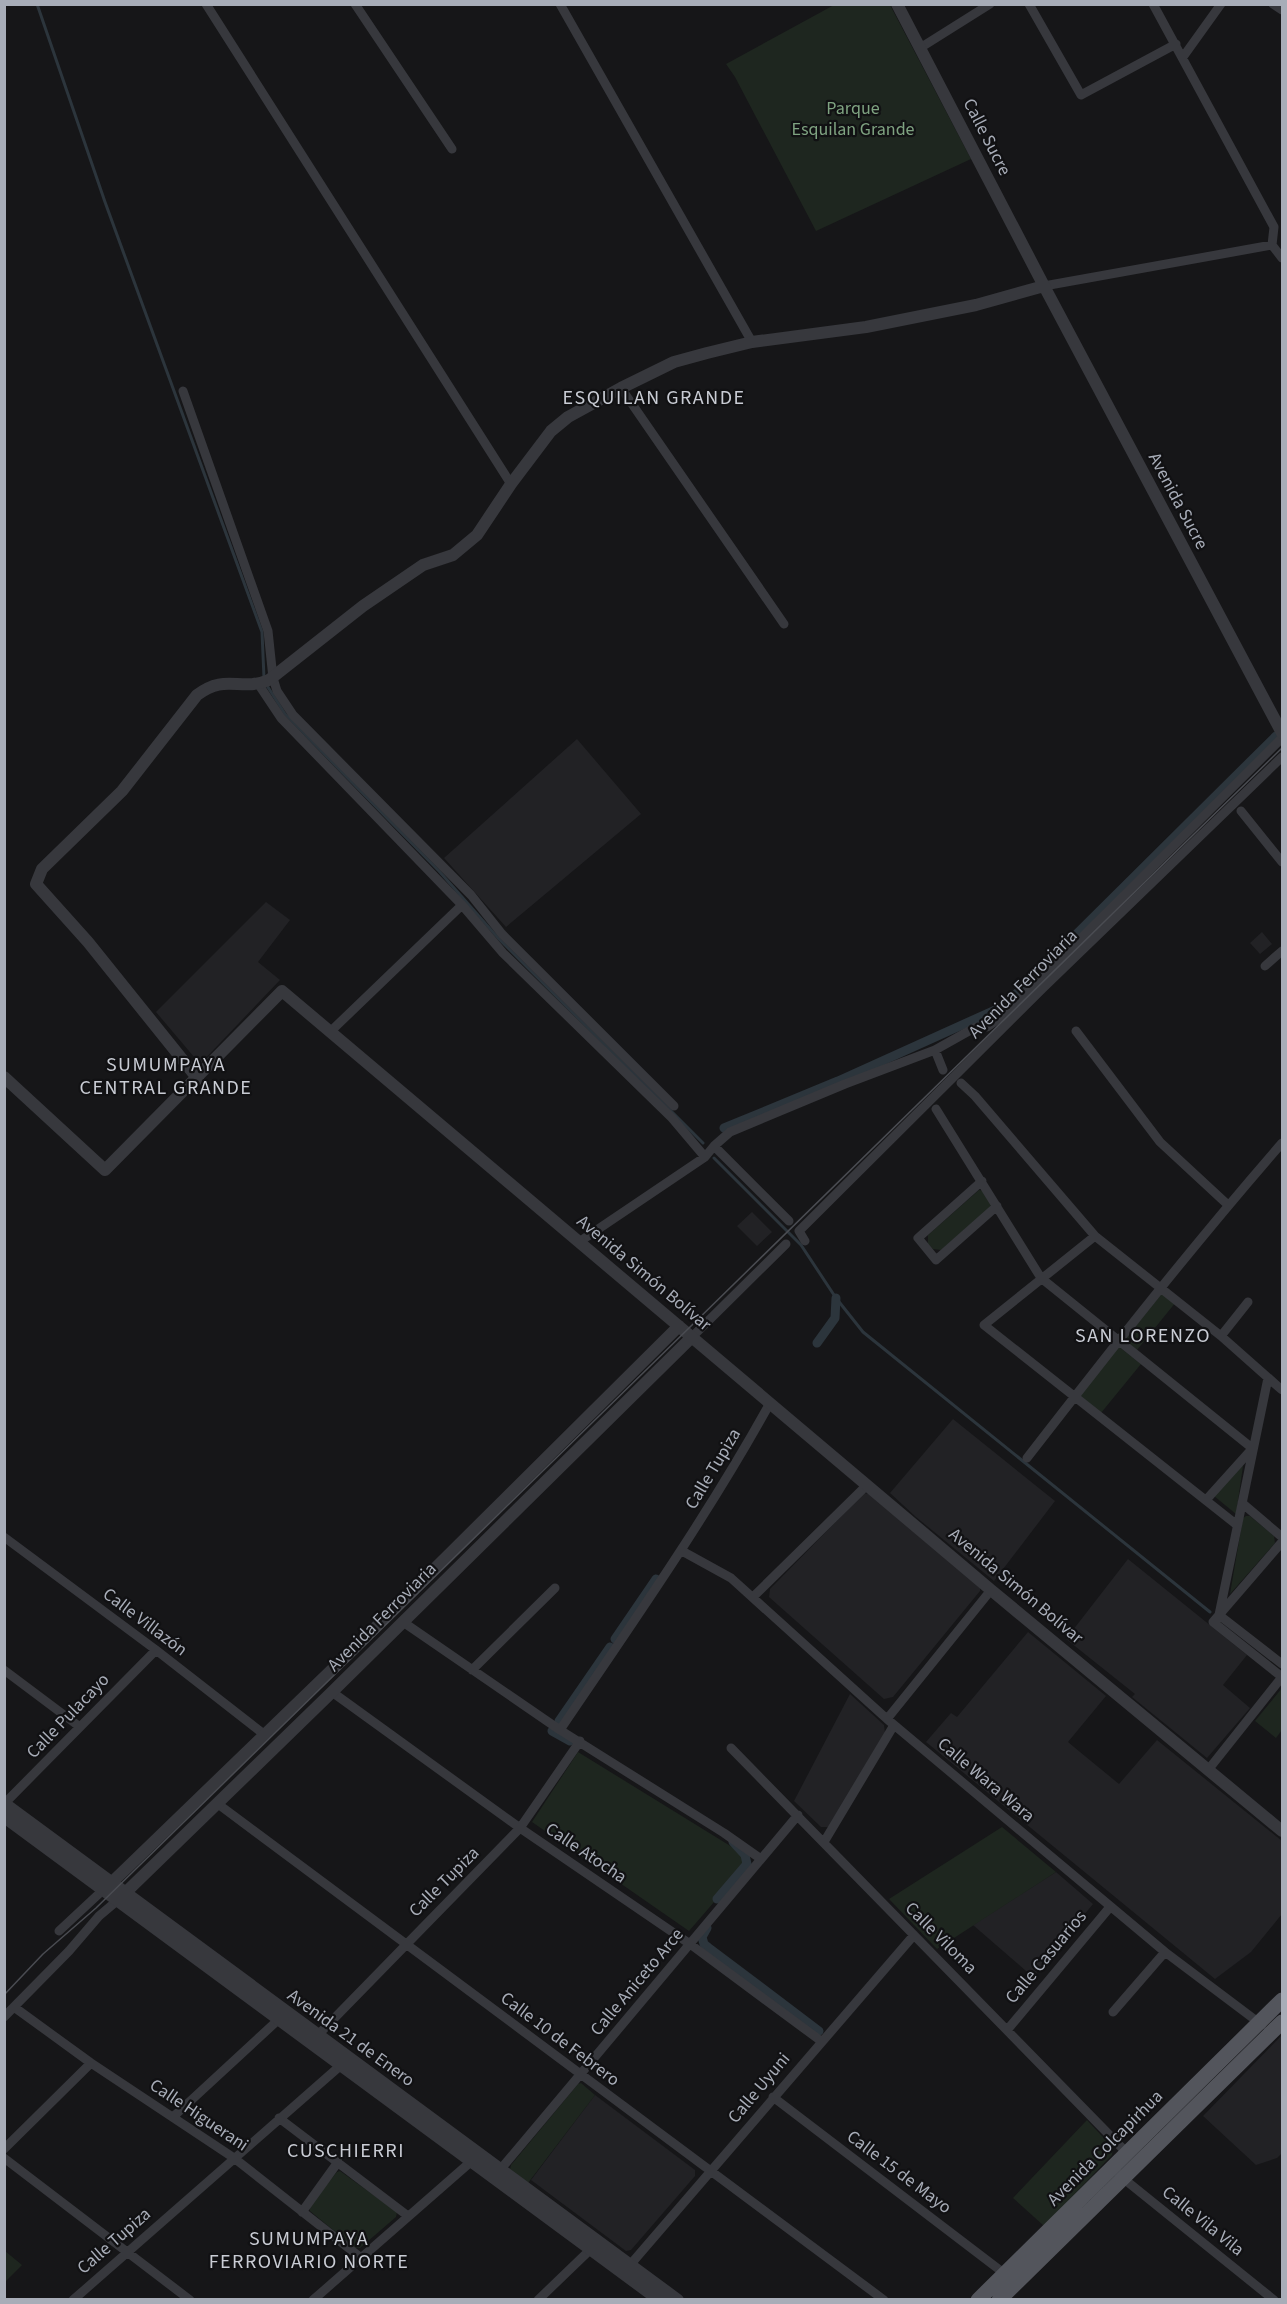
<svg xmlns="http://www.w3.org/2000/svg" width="1287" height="2304" font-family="'Source Sans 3',sans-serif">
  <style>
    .built { fill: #222225 }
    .green { fill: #1e261f }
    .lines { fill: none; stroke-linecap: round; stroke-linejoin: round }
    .stream { stroke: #2c353c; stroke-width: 3 }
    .canal { stroke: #2c353c; stroke-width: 9 }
    .minor { stroke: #37383d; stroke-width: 9 }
    .tertiary { stroke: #37383d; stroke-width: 12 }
    .primary { stroke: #53555c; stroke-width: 15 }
    .tram { stroke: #4a4c52; stroke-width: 1.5 }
    .labels { text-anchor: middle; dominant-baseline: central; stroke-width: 4.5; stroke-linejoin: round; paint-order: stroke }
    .park-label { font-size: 18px; fill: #7fa381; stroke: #111113 }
    .street-label { font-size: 18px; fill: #a8adb8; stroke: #111113 }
    .neighbourhood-label { font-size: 20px; letter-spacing: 1.5px; fill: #c9ccd4; stroke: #111113 }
  </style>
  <rect width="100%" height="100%" fill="#161618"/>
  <!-- built -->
  <path class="built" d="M577,739L641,814L506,927L444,858Z
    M266,902L290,920L258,962L280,980L200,1064L156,1012Z
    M1262,932L1272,944L1260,954L1250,943Z
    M752,1212L772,1232L757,1246L737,1226Z
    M953,1419L1055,1501L994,1581L916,1517L890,1493Z
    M864,1493L870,1494L980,1584V1591L893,1697L884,1699L769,1597L770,1589Z
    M1128,1559L1247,1655L1223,1685L1250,1708L1207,1758L1132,1697L1135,1694L1066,1639Z
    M1028,1632L1106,1696L1068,1742L1080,1752L1119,1784L1157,1740L1282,1841V1914L1251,1952L1215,1979L926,1742L951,1713L957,1717Z
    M850,1694L884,1725L885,1733L829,1827H821L794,1801Z
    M1056,1872L1093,1904L1033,1977L973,1925Z
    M1282,2035V2153L1277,2158L1256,2165L1203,2116Z
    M595,2095L695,2170V2176L631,2250L626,2251L531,2180Z"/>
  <!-- green -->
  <path class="green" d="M834,5H890L971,159L816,231L735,77L726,64Z
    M979,1190L984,1191L992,1203L989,1209L941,1250L933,1249L928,1244V1235Z
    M1163,1292L1176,1302L1137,1350L1124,1340Z
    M1118,1346L1141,1364L1101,1413L1079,1395Z
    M1241,1462L1243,1466L1236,1514L1214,1496Z
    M1246,1516H1250L1274,1536L1275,1543L1230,1594L1243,1518Z
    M1282,1688V1730L1276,1738L1255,1721Z
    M578,1752L745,1855L747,1864L689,1931L532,1822Z
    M1002,1827L1056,1872L937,1949L889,1899Z
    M581,2083L595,2095L528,2183L510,2169L511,2165L578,2084Z
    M1087,2120L1113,2148L1112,2155L1044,2226L1013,2198Z
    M340,2171L397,2212L396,2217L360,2248H355L310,2211V2204L337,2172Z
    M5,2251L22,2265L5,2282Z"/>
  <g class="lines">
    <!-- stream -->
    <path class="stream" d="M37,4L105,202L262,632L264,678
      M266,684L285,714L439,871L499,939L703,1143
      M714,1158L801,1245L836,1298L863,1332L1210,1612"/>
    <!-- canal -->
    <path class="canal" d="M724,1128L838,1081L1004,1006L1276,736
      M817,1343L835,1318L836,1298
      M615,1639L656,1579
      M559,1721L610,1647
      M552,1731L570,1741
      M717,1899L747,1864L745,1855L733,1842
      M707,1928L702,1937L704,1944L709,1948L819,2031"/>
    <!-- minor -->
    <path class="minor" d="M206,4L511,484
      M355,4L452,149
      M560,4L752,342
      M1029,4L1081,95L1176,44
      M1153,4L1274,227L1272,245L1282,258
      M1273,4L1282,10
      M920,48L990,4
      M1183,57L1221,4
      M1044,286L1272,245
      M621,388L784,624
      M183,391L268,631L273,678L277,691L293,715L471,895L502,934L674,1106
      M259,685L281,718L462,905L503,953L672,1118L705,1157
      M1241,811L1282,862
      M1265,966L1282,951
      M331,1031L462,905
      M1076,1031L1160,1142L1228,1205
      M935,1050L943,1070
      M961,1083L975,1096L1095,1236L1221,1336L1282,1390
      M936,1109L1041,1278L1252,1448
      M714,1146L789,1221
      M982,1181L918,1238L936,1260L997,1206
      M1095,1236L984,1325L1237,1525
      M805,1241L799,1231L1043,988L1282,757
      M579,1242L705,1157L714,1146L730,1132L845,1084L935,1050L976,1027H987L1004,1015L1282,738
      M1221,1336L1248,1302
      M692,1337L786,1244
      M1027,1458C1110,1351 1193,1245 1282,1143
      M1206,1500L1251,1450
      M1242,1503L1282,1537
      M4,1537L156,1650L265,1735
      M1282,1542L1213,1622L1282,1677
      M682,1551L731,1578L887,1719L1165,1952L1262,2025
      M753,1597L867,1485
      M1219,1615L1268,1378
      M1219,1615L1282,1664
      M403,1622L560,1730L724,1833L761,1859
      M4,1670L80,1727
      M472,1670L555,1588
      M332,1692L520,1828L690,1944L821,2041
      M887,1719L991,1590
      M560,1730C633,1622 707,1517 770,1403
      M731,1748L1127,2153
      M1208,1770L1282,1677
      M4,1804L156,1650
      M218,1804L884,2300
      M824,1842L894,1725
      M59,1931L103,1890
      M14,2007L91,2063L234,2158L360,2257
      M1113,2012L1165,1952
      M4,2017L69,1951L99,1916L118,1900
      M1008,2029L1110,1907
      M315,2038L520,1828L580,1741
      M773,2097L1005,2274
      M173,2117L278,2020
      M279,2118L408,2216
      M4,2149L91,2063
      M4,2158L190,2300
      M1113,2168L1124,2179L1274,2300
      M500,2170L798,1815
      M302,2212L338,2162
      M630,2265L914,1935
      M73,2300L340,2066
      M313,2300L474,2159
      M538,2300L593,2247"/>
    <!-- tertiary -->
    <path class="tertiary" d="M897,4L1044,286L1282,733
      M4,1077L105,1170L282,991L991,1590L1282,1831
      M198,1079L88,942L36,884L42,869L122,791L197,695C226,673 240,692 269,680L363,606L423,565L453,555L477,535L511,484L551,431L568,417L621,388L674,362L707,353L752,342L866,327L976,305L1044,286
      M4,1803L678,2300
      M4,1817L659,2300
      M106,1888L372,1631L679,1326
      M121,1897L332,1692L692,1337"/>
    <!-- primary -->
    <path class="primary" d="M978,2300L1282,2000
      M999,2300L1282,2022"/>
    <!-- tram -->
    <path class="tram" d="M4,1995L43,1954L96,1908L1282,748"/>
  </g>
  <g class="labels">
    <!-- park labels -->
    <g class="park-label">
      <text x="853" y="108">Parque<tspan x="853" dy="21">Esquilan Grande</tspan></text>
    </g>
    <!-- street labels -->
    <g class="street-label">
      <text transform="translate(987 137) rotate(63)">Calle Sucre</text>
      <text transform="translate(1178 501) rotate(62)">Avenida Sucre</text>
      <text transform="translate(1023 984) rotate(-45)">Avenida Ferroviaria</text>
      <text transform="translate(644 1273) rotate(40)">Avenida Simón Bolívar</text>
      <text transform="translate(713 1469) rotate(-59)">Calle Tupiza</text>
      <text transform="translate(1016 1586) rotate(40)">Avenida Simón Bolívar</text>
      <text transform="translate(382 1617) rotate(-45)">Avenida Ferroviaria</text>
      <text transform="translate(145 1622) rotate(37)">Calle Villazón</text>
      <text transform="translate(68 1716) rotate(-46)">Calle Pulacayo</text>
      <text transform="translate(986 1780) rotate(40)">Calle Wara Wara</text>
      <text transform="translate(586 1853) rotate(34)">Calle Atocha</text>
      <text transform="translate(444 1882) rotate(-45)">Calle Tupiza</text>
      <text transform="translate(941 1938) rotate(45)">Calle Viloma</text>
      <text transform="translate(1046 1957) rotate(-50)">Calle Casuarios</text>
      <text transform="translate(637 1982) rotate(-50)">Calle Aniceto Arce</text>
      <text transform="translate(351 2038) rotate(36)">Avenida 21 de Enero</text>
      <text transform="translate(560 2039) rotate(37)">Calle 10 de Febrero</text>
      <text transform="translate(759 2088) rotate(-50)">Calle Uyuni</text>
      <text transform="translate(199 2115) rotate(34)">Calle Higuerani</text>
      <text transform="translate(1105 2148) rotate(-45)">Avenida Colcapirhua</text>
      <text transform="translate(899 2172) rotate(37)">Calle 15 de Mayo</text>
      <text transform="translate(1203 2221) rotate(39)">Calle Vila Vila</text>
      <text transform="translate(114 2241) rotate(-41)">Calle Tupiza</text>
    </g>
    <!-- neighbourhood labels -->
    <g class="neighbourhood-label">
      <text x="654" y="398">ESQUILAN GRANDE</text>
      <text x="166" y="1065">SUMUMPAYA<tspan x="166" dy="23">CENTRAL GRANDE</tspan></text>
      <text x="1143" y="1336">SAN LORENZO</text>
      <text x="346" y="2151">CUSCHIERRI</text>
      <text x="309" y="2239">SUMUMPAYA<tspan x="309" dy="23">FERROVIARIO NORTE</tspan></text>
    </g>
  </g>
  <!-- border -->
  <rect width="1287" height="2304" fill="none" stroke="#a8adb8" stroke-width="12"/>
</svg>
